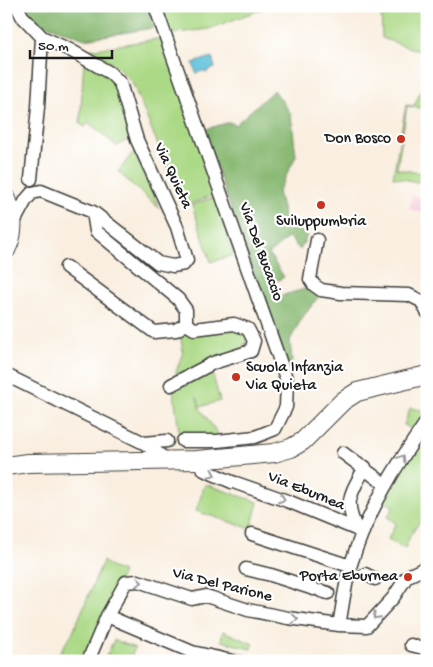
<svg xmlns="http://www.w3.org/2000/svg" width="433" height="667" font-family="'Gochi Hand',sans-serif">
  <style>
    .built { fill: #f5cfda }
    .green { fill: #acd986; stroke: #647a51 }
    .forest { fill: #89b973; stroke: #526a48 }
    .water { fill: #5cc1da; stroke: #3c6e7b }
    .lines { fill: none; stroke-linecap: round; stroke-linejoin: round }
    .street-casing { stroke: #3d3c39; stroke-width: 15 }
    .secondary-casing { stroke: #3d3c39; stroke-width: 20 }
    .street { stroke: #fff; stroke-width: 12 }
    .secondary { stroke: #fff; stroke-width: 18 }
    .oneway { stroke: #999 }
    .poi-dot { fill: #c8321e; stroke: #fff; stroke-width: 2 }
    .labels { text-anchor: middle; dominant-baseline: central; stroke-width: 4.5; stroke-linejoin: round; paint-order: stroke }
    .poi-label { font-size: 16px; fill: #1c1c1c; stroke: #fff; text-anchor: end }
    .street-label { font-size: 16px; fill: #1c1c1c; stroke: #fff }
  </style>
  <rect width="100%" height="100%" fill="#fff"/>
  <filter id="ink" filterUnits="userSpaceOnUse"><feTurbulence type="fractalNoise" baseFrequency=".02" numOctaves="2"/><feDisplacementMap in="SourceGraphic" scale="10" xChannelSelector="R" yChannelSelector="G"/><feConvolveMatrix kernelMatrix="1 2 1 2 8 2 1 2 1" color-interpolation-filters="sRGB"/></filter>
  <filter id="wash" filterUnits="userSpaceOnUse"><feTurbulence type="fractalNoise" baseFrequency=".0096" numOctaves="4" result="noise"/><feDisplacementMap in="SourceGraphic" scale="20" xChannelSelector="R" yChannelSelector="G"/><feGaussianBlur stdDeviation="1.12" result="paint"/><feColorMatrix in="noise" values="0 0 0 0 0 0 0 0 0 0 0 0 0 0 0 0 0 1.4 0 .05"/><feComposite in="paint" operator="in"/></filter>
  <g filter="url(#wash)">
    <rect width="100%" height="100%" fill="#f9eedf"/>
    <!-- built -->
    <path class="built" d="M412,196L427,199V215L409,209Z"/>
    <!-- green -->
    <path class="green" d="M158,6H270L209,29L168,34Z
      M381,6H427V45L424,53L382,38Z
      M163,38L218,193L185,206L166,164L132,82L115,65L88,50Z
      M84,60L110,73L136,135L117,146L89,123L85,127L80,124Z
      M427,77V109L407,106L397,169L427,174V184L393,177L406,105L414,106Z
      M134,151L160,209L118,172Z
      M215,197L234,255L211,262L192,205Z
      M233,327L245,331L248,339L242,349L178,377L176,372L183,352L180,332Z
      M212,372L220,401L200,407L197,397L199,407L220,437L180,439L173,387Z
      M410,408L426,411L427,415L416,431L404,425Z
      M427,428V511L410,536L405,549L388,539L396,523L387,517L394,507L382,500Z
      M205,484L258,502L251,529L196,511Z
      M103,561L112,568L123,572L85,661H54L73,632Z
      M223,631L253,644L251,649L221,641Z
      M114,640L135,648L129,661H104Z
      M220,646L248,655L246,661L217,653Z"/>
    <!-- forest -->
    <path class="forest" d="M22,6H150L158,27L85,39L31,19Z
      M274,90L291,114L296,156L278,192L284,216L307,236L300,250L289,237L269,254L284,277L273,283L277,297L308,288L319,296L302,318L290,340L292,362L287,367L203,130L230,122L235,125Z"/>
    <!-- water -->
    <path class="water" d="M212,57L215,68L208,70L207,73L203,71L196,73L193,63Z"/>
  </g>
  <g filter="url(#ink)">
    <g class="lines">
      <!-- street casing -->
      <g class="street-casing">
        <path id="street" d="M155,6L287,381L286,407L275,429L255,437L217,441H183
          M31,179L38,107L42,37
          M93,212L96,231L178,299L186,310V324
          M13,224L26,200L32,193L41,191L93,212L158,263L173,266L184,264L187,260L177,227L137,140L120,83L110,73L70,50L42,37L22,16L17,6
          M317,240L310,279L314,285L321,290L341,293L409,295L421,301L427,312
          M66,267L154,332L176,330L186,324
          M6,375L144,443L167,460
          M171,385L213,363L251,351L254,341L248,329L234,324L194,329L186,324
          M144,443L167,441
          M343,453L386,485
          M197,460L204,470L232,482
          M236,483L290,502L363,532
          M357,530C343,500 351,494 365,467
          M252,534L350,566
          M246,569L271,575L314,589
          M365,574L375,579
          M410,575L427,567
          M406,578L393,598L367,626L339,625C343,605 345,583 351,564C367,512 396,465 427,421
          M321,591L328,593
          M107,616L192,652L232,661
          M411,645L427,649
          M88,661L107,616L126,582L138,581L192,599L206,596L248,610L288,618L339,625"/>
      </g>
      <!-- secondary casing -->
      <g class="secondary-casing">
        <path id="secondary" d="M6,197C14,215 15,233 6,250
          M6,466L28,463L197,460L274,453L291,448L303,441L343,401L357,392L427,375"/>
      </g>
      <!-- street -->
      <use href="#street" class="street"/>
      <!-- secondary -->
      <use href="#secondary" class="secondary"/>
    </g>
    <!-- one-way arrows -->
    <defs><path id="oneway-chevron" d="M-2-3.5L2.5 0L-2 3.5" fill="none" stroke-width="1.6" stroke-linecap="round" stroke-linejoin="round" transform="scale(1.25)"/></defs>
    <g class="oneway">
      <use href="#oneway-chevron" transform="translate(402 458) rotate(-59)"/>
      <use href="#oneway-chevron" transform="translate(212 474) rotate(24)"/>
      <use href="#oneway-chevron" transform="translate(282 499) rotate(21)"/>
      <use href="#oneway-chevron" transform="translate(139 582) rotate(7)"/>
      <use href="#oneway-chevron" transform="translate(376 616) rotate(134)"/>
      <use href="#oneway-chevron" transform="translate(295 619) rotate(5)"/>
    </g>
  </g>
  <!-- markers -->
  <g class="poi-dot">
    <circle cx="401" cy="139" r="5"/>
    <circle cx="321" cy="205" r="5"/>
    <circle cx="236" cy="377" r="5"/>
    <circle cx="408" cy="577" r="5"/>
  </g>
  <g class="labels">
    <!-- poi labels -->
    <g class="poi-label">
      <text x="391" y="139">Don Bosco</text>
      <text x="321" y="222" text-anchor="middle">Sviluppumbria</text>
      <text x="246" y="368" text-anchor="start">Scuola Infanzia<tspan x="246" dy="18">Via Quieta</tspan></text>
      <text x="398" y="577">Porta Eburnea</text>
    </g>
    <!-- street labels -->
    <g class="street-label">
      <text transform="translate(172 176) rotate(65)">Via Quieta</text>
      <text transform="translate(260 252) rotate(70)">Via Del Bucaccio</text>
      <text transform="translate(306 492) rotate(22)">Via Eburnea</text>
      <text transform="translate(222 586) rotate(14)">Via Del Parione</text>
    </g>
  </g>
  <!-- margin -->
  <rect width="433" height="667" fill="none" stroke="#fff" stroke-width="25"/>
  <!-- scale -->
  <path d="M30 50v8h82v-8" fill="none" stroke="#1c1c1c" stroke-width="2.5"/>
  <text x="38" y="50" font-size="15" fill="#1c1c1c" stroke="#ffffff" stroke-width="4" paint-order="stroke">50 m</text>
</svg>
